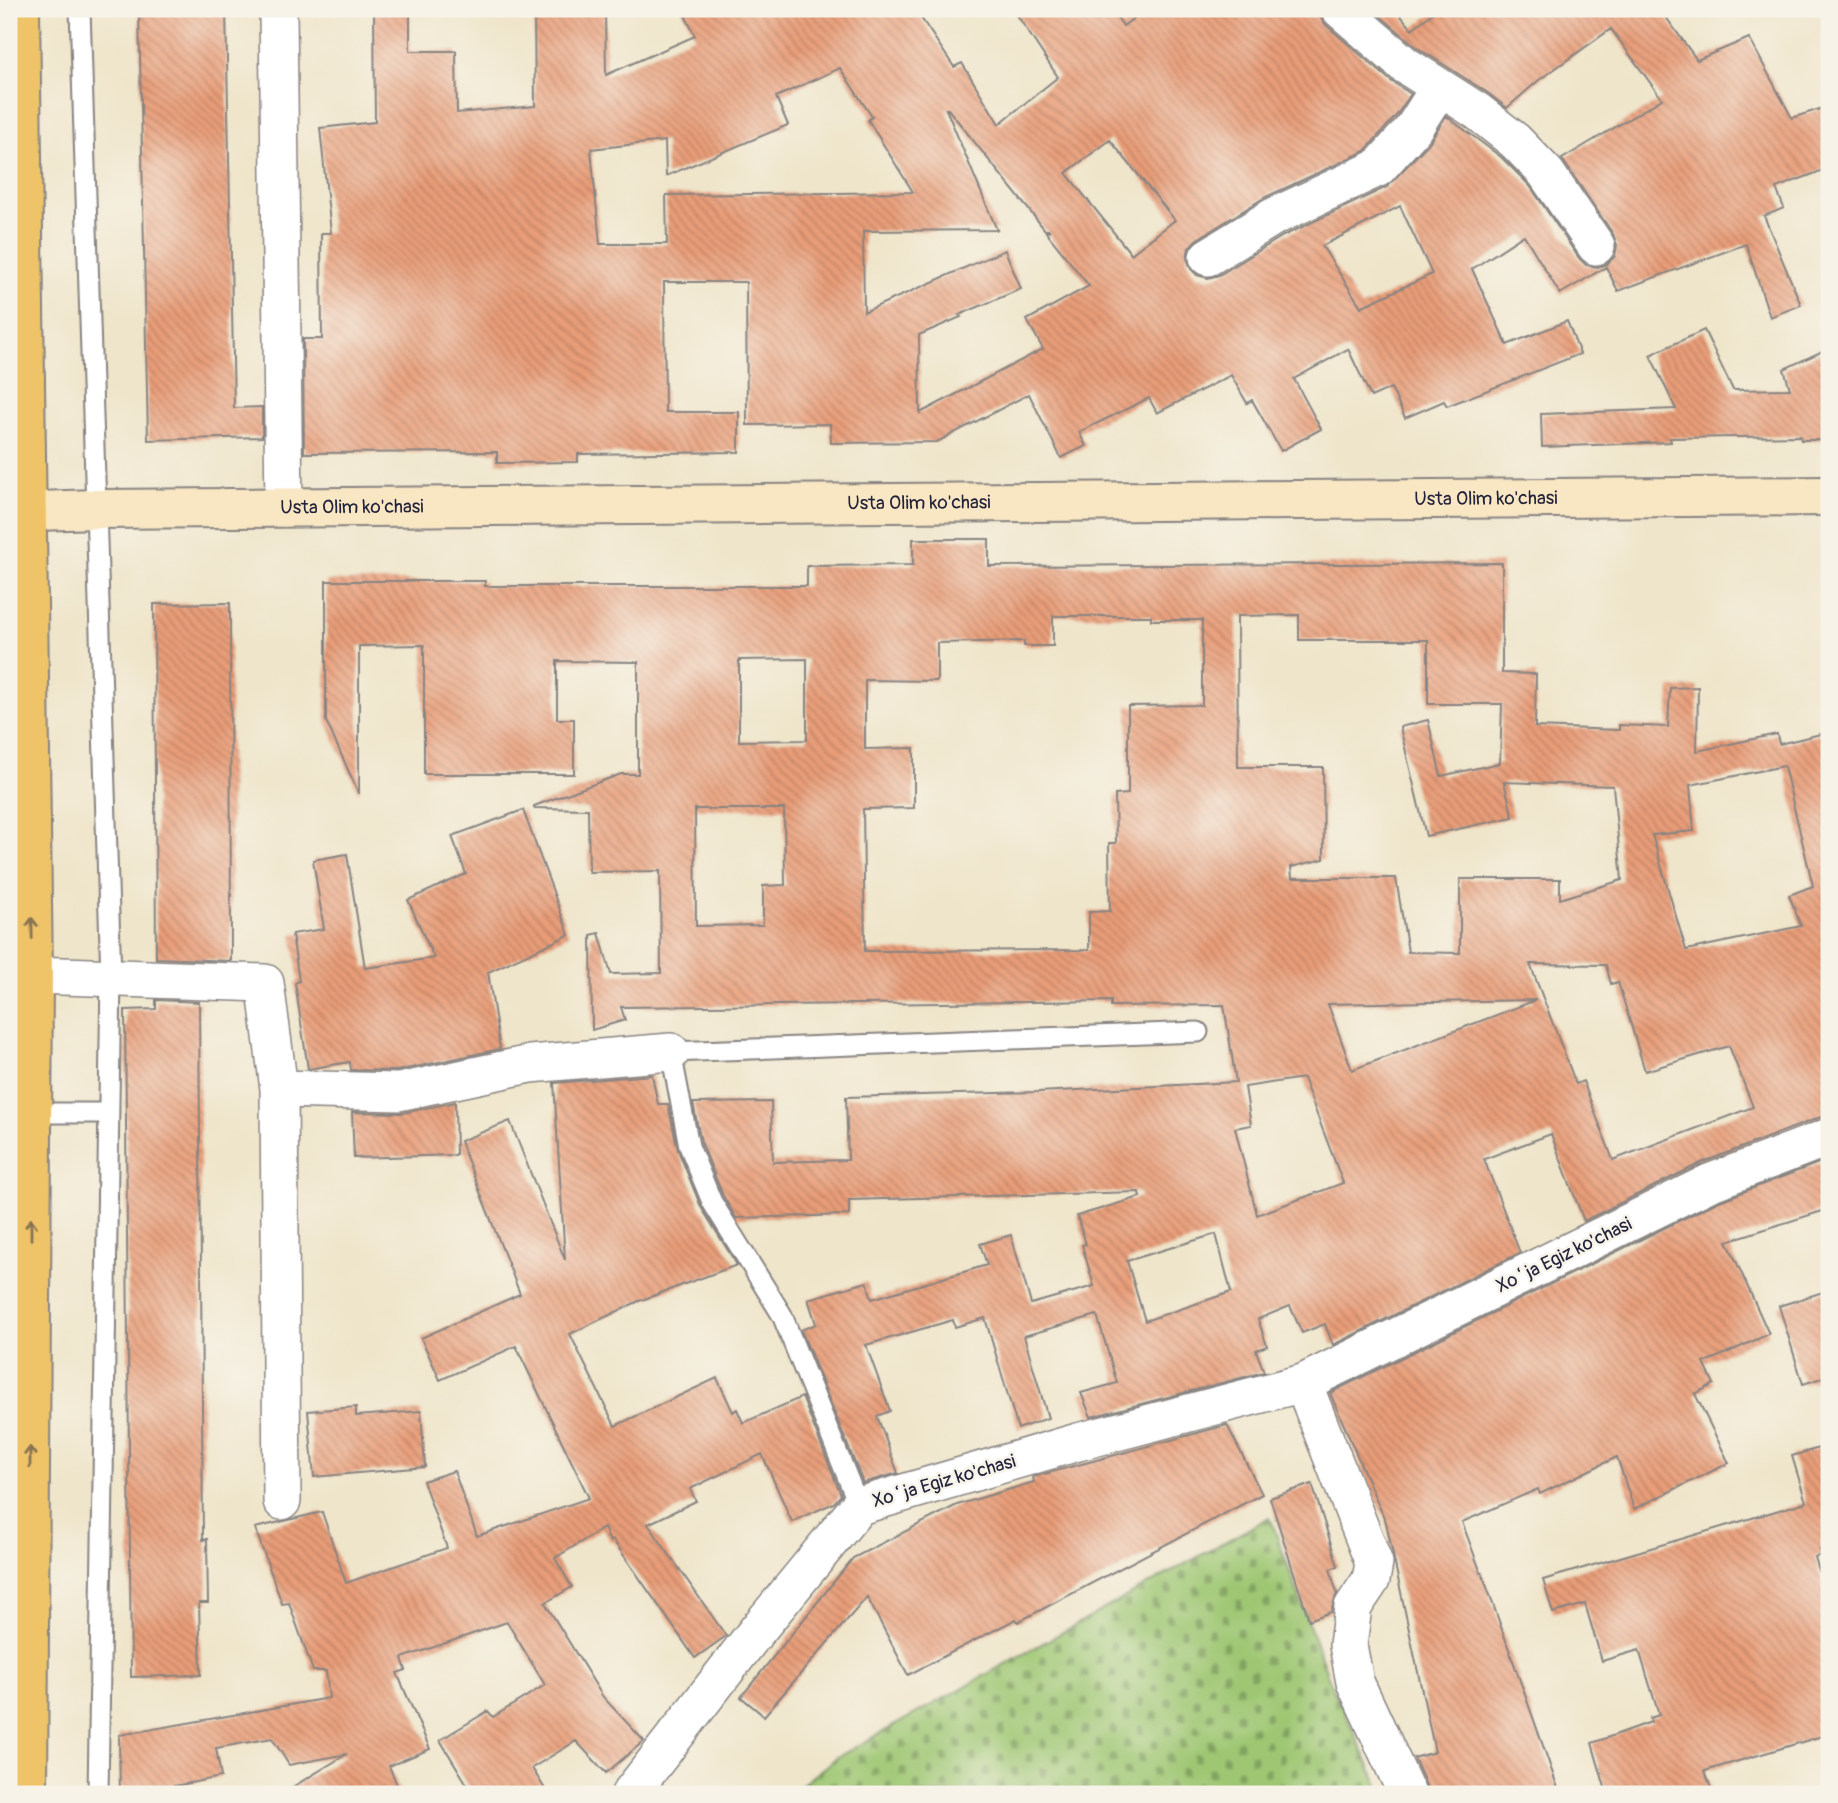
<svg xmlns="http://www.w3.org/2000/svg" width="1838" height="1803" font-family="Pangolin,sans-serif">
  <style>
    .cemetery { fill: url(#cemetery-stones); stroke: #607457; stroke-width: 2 }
    .building { fill: url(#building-back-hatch); fill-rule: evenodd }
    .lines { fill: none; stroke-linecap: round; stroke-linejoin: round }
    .lane-casing { stroke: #888482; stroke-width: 23 }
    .street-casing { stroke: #888482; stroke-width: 40 }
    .secondary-casing { stroke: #888482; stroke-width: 42 }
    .primary-casing { stroke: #888482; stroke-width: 42 }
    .lane { stroke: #fff; stroke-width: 19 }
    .street { stroke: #fff; stroke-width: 37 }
    .secondary { stroke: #f9e7c3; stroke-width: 38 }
    .primary { stroke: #efc469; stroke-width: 38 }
    .oneway { stroke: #887352 }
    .labels { text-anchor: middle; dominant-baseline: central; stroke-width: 5; stroke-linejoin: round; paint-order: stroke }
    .street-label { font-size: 19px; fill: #22223b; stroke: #f7f3e8 }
  </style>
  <defs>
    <pattern id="cemetery-stones" width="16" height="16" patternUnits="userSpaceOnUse" patternTransform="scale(1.75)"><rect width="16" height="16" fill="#9fc773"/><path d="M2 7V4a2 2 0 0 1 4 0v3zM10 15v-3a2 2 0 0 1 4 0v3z" fill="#81a160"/></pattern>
    <pattern id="building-back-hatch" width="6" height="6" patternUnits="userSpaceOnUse" patternTransform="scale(1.75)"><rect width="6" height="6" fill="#e99d78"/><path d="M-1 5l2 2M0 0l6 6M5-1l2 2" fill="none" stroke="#bc8064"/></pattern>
  </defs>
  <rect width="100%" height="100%" fill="#f7f3e8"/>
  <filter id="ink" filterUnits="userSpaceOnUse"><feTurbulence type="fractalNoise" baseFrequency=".0143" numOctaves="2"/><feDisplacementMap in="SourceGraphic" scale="14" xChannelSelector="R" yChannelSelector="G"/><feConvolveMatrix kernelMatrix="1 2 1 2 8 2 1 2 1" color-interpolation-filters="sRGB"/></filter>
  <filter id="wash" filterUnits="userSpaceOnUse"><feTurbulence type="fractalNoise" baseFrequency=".00686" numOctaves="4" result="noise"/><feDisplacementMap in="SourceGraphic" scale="28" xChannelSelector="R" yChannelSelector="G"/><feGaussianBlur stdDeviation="1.57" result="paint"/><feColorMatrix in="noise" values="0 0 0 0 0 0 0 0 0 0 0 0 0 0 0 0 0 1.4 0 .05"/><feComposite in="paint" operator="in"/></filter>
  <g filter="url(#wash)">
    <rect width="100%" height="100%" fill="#efe5ca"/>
    <!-- cemetery -->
    <path class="cemetery" d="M1270,1517L1330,1682L1383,1794H790L836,1758Z"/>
    <g id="blocks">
      <!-- building -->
      <path class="building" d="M139,9H226L234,408L262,407V437L148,440Z
        M374,9H410V51H456L457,113L535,106L534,11L605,9L606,75L695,36L682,9H915L954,67L962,63L999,124L1058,77L1013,9H1112L1123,26L1146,9H1320V17L1326,25L1391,81L1411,94L1396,116L1365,151L1264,198L1196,240L1189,248L1187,258L1191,269L1197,275L1208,278L1219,275L1283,236L1387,187L1429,143L1446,116L1501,157L1530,186L1579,258L1586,265L1598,267L1607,264L1615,256L1617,245L1613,234L1562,159L1662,99L1611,29L1539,80L1507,108L1488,93L1418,48L1372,9H1395L1412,29L1438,9H1660L1697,60L1749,38L1792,118L1829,106V168L1776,188L1784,208L1764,216L1801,305L1770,317L1746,244L1618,291L1606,267L1560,294L1524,235L1472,269L1507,345L1567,321L1580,354L1447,406L1444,401L1405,418L1391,388L1371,397L1348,349L1294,379L1321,429L1281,451L1252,400L1247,403L1231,375L1157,413L1149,398L1079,432L1086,446L1061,458L1029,394L937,442L831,443L830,424L747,425L746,282H664L665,412H739V452L578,454V462L497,463V452L304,453L303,339H322L321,233H331L320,128L375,122ZM840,68L872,117L868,120L913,192L666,195L667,244H600L591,149L665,141L666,176L788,125L776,97ZM946,109H948L1045,230H1050L1046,232L1089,286L1027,320L1043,349L920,413L919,335L961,317L959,315L1021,289L1005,250L864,312L863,231L997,230ZM1110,140L1175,220L1131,254L1066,173ZM1400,206L1432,274L1361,307L1322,246Z
        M1704,330L1733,390L1790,389L1784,369L1829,348V440H1801L1800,436L1670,438L1671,442L1542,447L1541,414L1676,409L1650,355Z
        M913,539H989V566L1502,563V673L1536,674L1535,727L1619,730V725L1668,727L1670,688L1698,687L1697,751L1777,734L1779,744L1829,732V923L1821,926L1829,950V1116L1821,1117L1701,1163L1584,1221L1551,1134L1484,1159L1520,1253L1333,1345L1325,1324L1302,1333L1290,1306L1258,1319L1267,1346L1256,1350L1264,1372L1091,1417L1081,1393L1117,1383L1097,1315L1024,1336L1048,1418L1018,1429L985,1318L955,1327L953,1320L866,1345L890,1411L877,1416L898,1473L863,1483L801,1330L816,1324L808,1299L867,1282L872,1299L987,1265L980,1244L1011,1235L1031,1304L1094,1286L1082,1245L1086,1244L1077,1216L1140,1197L1139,1192L849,1200V1215L736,1218L723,1196L701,1142L693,1103L771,1102L773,1162L848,1160L846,1097L1038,1092L1236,1082L1224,1005L1111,1006V1001L621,1007L625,1020L592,1030L591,935L599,933L611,974L661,973L660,871L589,872L588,809L534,808V806L621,774H638V662L557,661V719H574V774H424V645L359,646V794L326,721V581H485V586H807V566L913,565ZM1299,615V640H1428V704H1502L1500,763L1441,776L1428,720L1400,727L1426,836L1513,817L1504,782L1613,786L1622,880L1560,899V879H1460V953L1408,952L1396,878H1292L1291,867L1324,859L1323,767H1238L1237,616ZM1053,616H1151V620H1202V705L1128,706V794L1115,795L1116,843H1109L1110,911L1089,912V950L865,951L863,809L914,808V748L865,749V680L937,681V643L1024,641V646H1053ZM807,659V740L739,741V660ZM1784,766L1813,886L1789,895L1801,926L1686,950L1652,835L1694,831L1690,785ZM695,809H784L785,885L763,886V925L696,926ZM1530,964L1606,965L1611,984L1618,982L1645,1071L1729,1046L1753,1107L1613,1160L1583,1081L1576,1084ZM1536,1000L1352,1070L1328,1004ZM1303,1078L1343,1183L1257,1215L1235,1128L1251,1125L1245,1087ZM1216,1234L1231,1292L1145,1321L1127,1261Z
        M230,603L231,961L156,958L154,604Z
        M523,810L569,935L488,972L500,1049L397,1071L351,1070L350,1062L308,1069L295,983L299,981L292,934L324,929L313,860L347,854L365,968L434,958L408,900L466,874L452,836Z
        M156,1000L199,1002L203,1540L207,1539L208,1603H199L201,1675L131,1677L125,1010L156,1009Z
        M652,1075L658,1104H668L678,1150L701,1207L737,1265L639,1301L570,1334L615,1426L717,1378L733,1412L737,1409L743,1423L802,1397L841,1495L834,1503L792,1522L762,1454L690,1489L696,1501L648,1524L726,1636L695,1658L613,1540L610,1542L604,1528L555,1558L572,1587L545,1603L603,1697L644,1741L606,1773L576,1741L532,1768L548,1794H473L440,1740L488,1711L493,1717L545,1685L507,1622L402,1658L406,1670L397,1673L430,1749L389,1766L401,1794H281L347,1754L289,1765L272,1738L216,1748L221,1777L164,1788V1794H120L119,1735L329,1698L326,1671H313L289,1603L282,1604L255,1528L322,1512L346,1583L447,1548L423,1481L454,1471L477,1536L589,1498L516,1346L440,1380L421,1338L520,1294L460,1141L510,1121L565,1260L554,1083Z
        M455,1102L456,1155L354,1158L352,1112L403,1113Z
        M1829,1159V1209L1727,1241L1769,1334L1704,1363L1714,1384L1695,1394L1729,1463L1634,1509L1617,1457L1540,1494L1538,1489L1462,1522L1481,1573H1482L1560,1794H1428L1426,1785L1414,1758L1435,1752L1386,1522L1330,1393L1717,1202Z
        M1829,1290V1376L1803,1384L1779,1306Z
        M356,1407V1416L421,1411L425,1467L314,1477L308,1411Z
        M1227,1425L1262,1494L1018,1622L1016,1619L908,1675L867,1597L764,1716L741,1697L853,1558L957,1505L1034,1482L1033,1477Z
        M1829,1445V1555L1822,1556L1819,1548L1822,1555L1815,1557L1829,1603V1734L1705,1771L1713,1794H1607L1592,1743L1651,1722L1650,1718L1659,1715L1639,1650L1602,1661L1585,1604L1553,1613L1543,1580L1806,1502L1792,1456Z
        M1312,1484L1338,1566L1330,1569L1337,1593L1331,1612L1309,1620L1270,1498Z"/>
    </g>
  </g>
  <g filter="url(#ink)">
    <use href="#blocks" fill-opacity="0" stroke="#888482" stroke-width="2"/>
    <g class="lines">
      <!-- lane casing -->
      <g class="lane-casing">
        <path id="lane" d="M80,9L111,977L98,1794
          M32,1113H109
          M859,1506L782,1315L712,1202L689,1146L671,1052L1198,1032"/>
      </g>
      <!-- street casing -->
      <g class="street-casing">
        <path id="street" d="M278,9L284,508
          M1340,9L1405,65L1477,111L1515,141L1546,173L1596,246
          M1208,257L1273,217L1378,168L1413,129L1439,88
          M33,975L265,983L279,1089L399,1092L530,1064L671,1052
          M279,1089L282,1501
          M1303,1383L1374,1563L1371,1580L1353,1607L1348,1645L1355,1682L1407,1794
          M630,1794L755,1633L859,1506L1078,1442L1303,1383L1709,1183L1829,1137"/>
      </g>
      <!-- secondary casing -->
      <g class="secondary-casing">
        <g id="secondary">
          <path id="s1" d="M9,512L96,509L1829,496"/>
        </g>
      </g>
      <!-- primary casing -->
      <g class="primary-casing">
        <path id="primary" d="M20,9L33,975L28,1794"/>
      </g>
      <!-- lane -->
      <use href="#lane" class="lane"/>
      <!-- street -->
      <use href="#street" class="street"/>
      <!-- secondary -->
      <use href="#secondary" class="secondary"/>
      <!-- primary -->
      <use href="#primary" class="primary"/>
    </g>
    <!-- one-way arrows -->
    <defs><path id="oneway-shaft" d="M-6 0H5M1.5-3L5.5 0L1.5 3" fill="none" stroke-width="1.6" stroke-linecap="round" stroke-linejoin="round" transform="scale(1.75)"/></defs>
    <g class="oneway">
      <use href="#oneway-shaft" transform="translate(32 928) rotate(-91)"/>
      <use href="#oneway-shaft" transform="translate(31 1229) rotate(-90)"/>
      <use href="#oneway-shaft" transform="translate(30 1457) rotate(-90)"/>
    </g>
  </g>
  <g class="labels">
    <!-- street labels -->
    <g class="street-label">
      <text stroke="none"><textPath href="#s1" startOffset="1477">Usta Olim ko'chasi</textPath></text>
      <text stroke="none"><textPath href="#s1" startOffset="910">Usta Olim ko'chasi</textPath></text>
      <text stroke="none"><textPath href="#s1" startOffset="343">Usta Olim ko'chasi</textPath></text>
      <text transform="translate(1564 1255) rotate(-26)">Xoʻja Egiz ko'chasi</text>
      <text transform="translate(944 1481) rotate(-16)">Xoʻja Egiz ko'chasi</text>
    </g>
  </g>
  <!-- margin -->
  <rect width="1838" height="1803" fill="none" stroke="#f7f3e8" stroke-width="35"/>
</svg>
